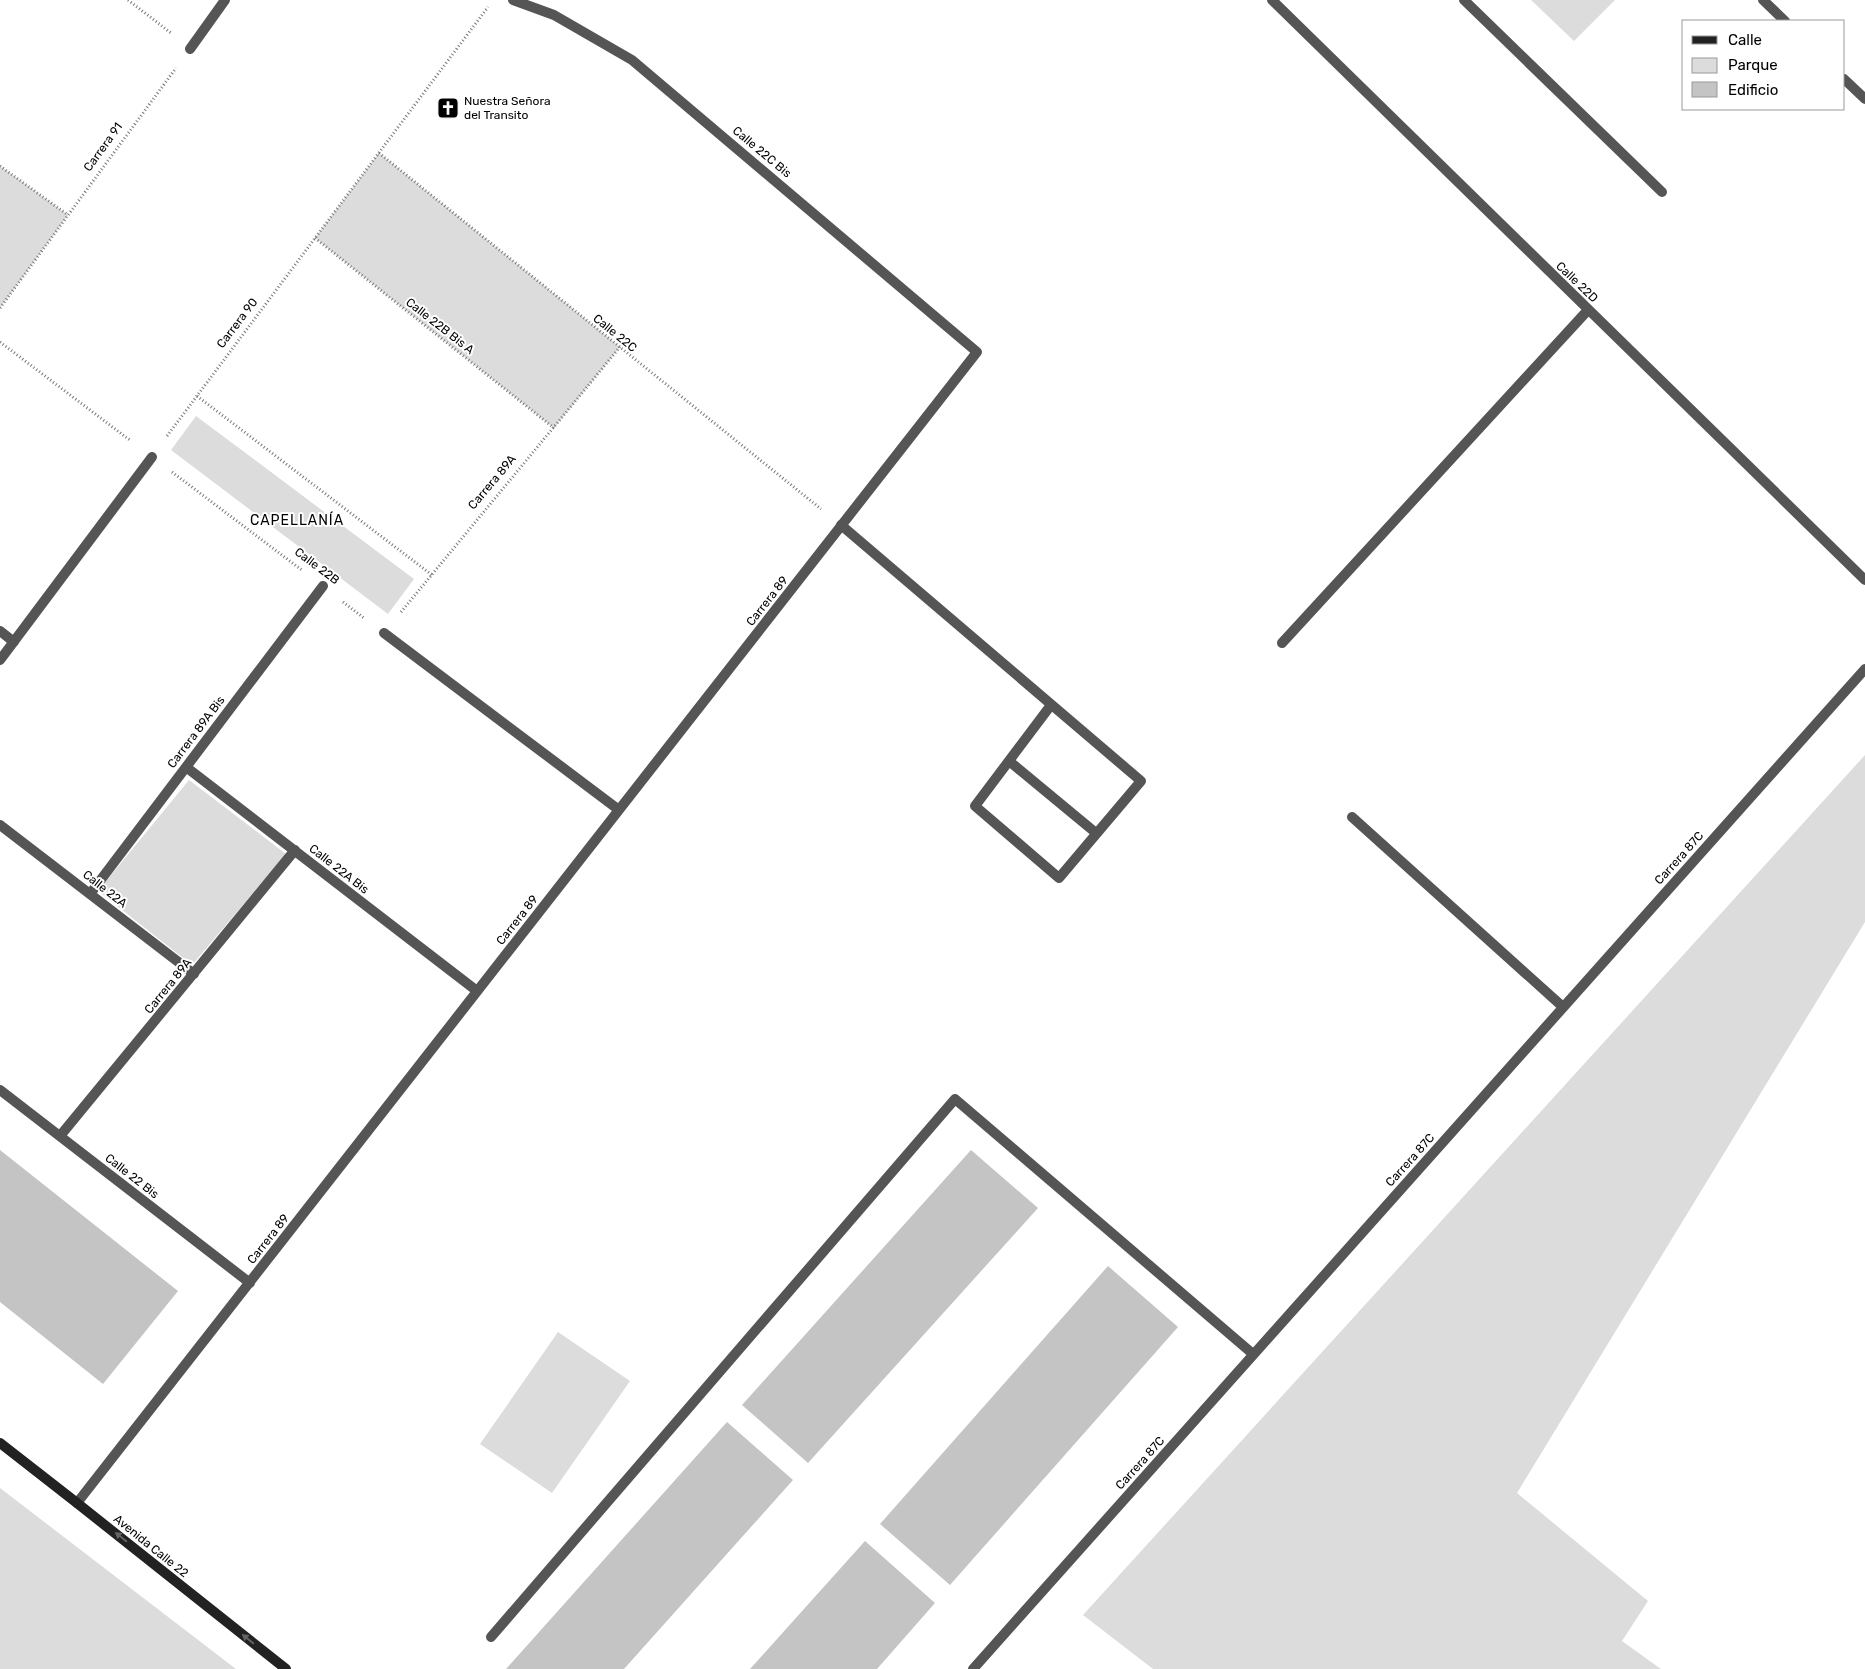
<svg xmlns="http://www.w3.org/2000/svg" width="1865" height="1669" font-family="Rubik,sans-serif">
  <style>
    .green { fill: #dcdcdc }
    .building { fill: #c4c4c4 }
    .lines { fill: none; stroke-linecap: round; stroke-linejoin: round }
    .path { stroke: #777; stroke-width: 3; stroke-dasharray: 1 2.5; stroke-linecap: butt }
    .lane { stroke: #555; stroke-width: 10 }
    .street { stroke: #555; stroke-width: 10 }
    .secondary { stroke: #222; stroke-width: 10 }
    .oneway { fill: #646464 }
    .labels { text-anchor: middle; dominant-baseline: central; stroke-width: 4; stroke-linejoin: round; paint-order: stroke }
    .poi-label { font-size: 12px; fill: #000; stroke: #fff; text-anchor: start }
    .street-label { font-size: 12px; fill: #000; stroke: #fff }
    .neighbourhood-label { font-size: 14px; letter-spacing: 1px; fill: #000; stroke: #fff }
  </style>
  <rect width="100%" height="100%" fill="#fff"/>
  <!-- green -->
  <path class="green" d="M1531,0H1615L1574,41Z
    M379,153L620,347L554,428L315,238Z
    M0,166L68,215L0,308Z
    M196,416L414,579L388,614L171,450Z
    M1865,755V922L1517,1493L1648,1601L1622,1641L1661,1669H1153L1083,1615Z
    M189,780L286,854L192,965L98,891Z
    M558,1332L630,1381L552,1493L480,1444Z
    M0,1488L236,1669H0Z"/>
  <!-- building -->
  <path class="building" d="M0,1150L178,1291L103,1384L0,1302Z
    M971,1150L1038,1208L808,1463L742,1405Z
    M1108,1266L1178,1327L950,1585L880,1524Z
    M727,1422L793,1480L624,1669H506Z
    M865,1541L935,1603L877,1669H750Z"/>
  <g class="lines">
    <!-- path -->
    <path class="path" d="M128,0L171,33
      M379,153L821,509
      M0,166L68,215
      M315,238L554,428
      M0,308L176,68
      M0,342L131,441
      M197,396L432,575
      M167,436L488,7
      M172,472L303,571
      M343,602L364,618
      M401,612L620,347"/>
    <!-- lane -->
    <path class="lane" d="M1464,0L1662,192
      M841,525L1141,781L1059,878L975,806L1051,705
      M1282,643L1588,310
      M1009,761L1096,833
      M1352,817L1563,1007
      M491,1637L955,1099L1253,1354"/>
    <!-- street -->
    <path class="street" d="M1272,0L1865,580
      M1763,0L1785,21
      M190,49L225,0
      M1844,79L1865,99
      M0,631L14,642
      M384,633L619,810
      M0,660L152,457
      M186,767L477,991
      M0,825L194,974
      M90,894L323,586
      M0,1090L250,1283
      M60,1136L295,850
      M77,1503L977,352L632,60L554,15L513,0
      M973,1669L1865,669"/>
    <!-- secondary -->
    <path class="secondary" d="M0,1443L77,1503L286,1669"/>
  </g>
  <!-- one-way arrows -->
  <defs><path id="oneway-solid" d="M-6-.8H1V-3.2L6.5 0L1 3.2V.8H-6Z" transform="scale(1.25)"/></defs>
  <g class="oneway">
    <use href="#oneway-solid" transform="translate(121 1537) rotate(-141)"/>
    <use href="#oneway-solid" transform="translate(248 1639) rotate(-141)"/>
  </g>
  <!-- icons -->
  <defs>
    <g id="church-square" transform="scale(1.125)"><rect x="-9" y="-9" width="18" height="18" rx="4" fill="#000" stroke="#fff"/><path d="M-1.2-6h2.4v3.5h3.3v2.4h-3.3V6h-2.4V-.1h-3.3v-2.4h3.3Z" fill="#fff"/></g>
  </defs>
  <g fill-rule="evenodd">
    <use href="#church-square" x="448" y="108"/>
  </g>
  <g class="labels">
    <!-- poi labels -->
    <g class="poi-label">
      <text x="464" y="101">Nuestra Señora<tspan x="464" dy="14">del Transito</tspan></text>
    </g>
    <!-- street labels -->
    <g class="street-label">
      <text transform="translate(103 147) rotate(-54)">Carrera 91</text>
      <text transform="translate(762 152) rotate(40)">Calle 22C Bis</text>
      <text transform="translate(1577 282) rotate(44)">Calle 22D</text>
      <text transform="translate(237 323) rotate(-53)">Carrera 90</text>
      <text transform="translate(440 326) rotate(38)">Calle 22B Bis A</text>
      <text transform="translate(615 333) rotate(39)">Calle 22C</text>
      <text transform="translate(492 482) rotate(-50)">Carrera 89A</text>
      <text transform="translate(317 566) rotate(37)">Calle 22B</text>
      <text transform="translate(767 601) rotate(-52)">Carrera 89</text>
      <text transform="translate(196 732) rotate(-53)">Carrera 89A Bis</text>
      <text transform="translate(1679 858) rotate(-48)">Carrera 87C</text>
      <text transform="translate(339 869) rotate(38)">Calle 22A Bis</text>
      <text transform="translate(105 889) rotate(38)">Calle 22A</text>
      <text transform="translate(517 920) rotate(-52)">Carrera 89</text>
      <text transform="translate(168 986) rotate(-51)">Carrera 89A</text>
      <text transform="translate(1410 1160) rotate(-48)">Carrera 87C</text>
      <text transform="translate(132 1176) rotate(38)">Calle 22 Bis</text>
      <text transform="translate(268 1239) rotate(-52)">Carrera 89</text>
      <text transform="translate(1140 1463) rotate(-48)">Carrera 87C</text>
      <text transform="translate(151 1546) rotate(39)">Avenida Calle 22</text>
    </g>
    <!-- neighbourhood labels -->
    <g class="neighbourhood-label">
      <text x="297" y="520">CAPELLANÍA</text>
    </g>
  </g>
  <!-- legend -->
  <rect x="1682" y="20" width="162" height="90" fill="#ffffff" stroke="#999999"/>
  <rect x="1692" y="36" width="25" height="8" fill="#222222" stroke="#999999"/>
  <text x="1728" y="45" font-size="15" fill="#000000">Calle</text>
  <rect x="1692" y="58" width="25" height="15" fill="#dcdcdc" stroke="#999999"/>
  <text x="1728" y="70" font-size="15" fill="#000000">Parque</text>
  <rect x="1692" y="82" width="25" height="15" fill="#c4c4c4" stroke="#999999"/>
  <text x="1728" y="95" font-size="15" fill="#000000">Edificio</text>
</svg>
